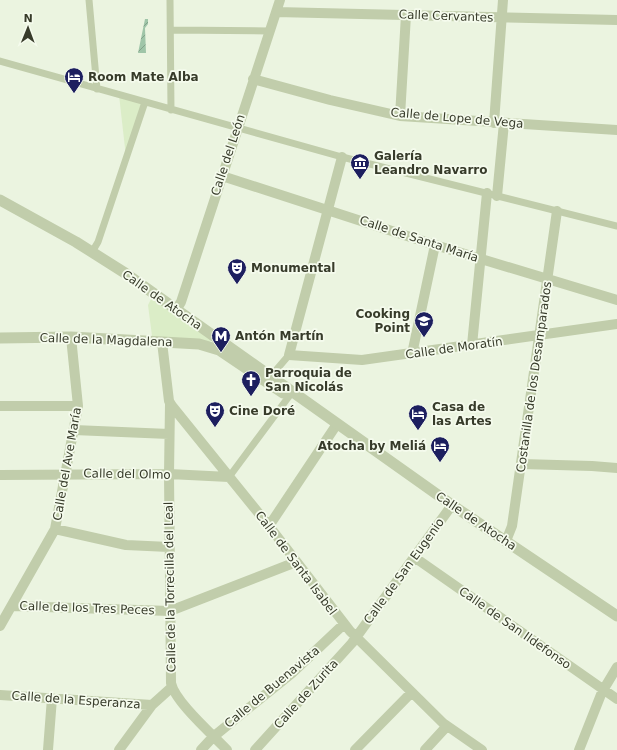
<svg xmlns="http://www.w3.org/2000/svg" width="617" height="750" font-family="'DejaVu Sans',sans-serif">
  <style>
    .garden { fill: url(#garden-furrows) }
    .plaza { fill: #dbedc7 }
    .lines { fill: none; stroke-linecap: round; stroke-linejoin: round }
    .pedestrian { stroke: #c1cdab; stroke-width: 7 }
    .minor { stroke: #c1cdab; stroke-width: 10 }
    .tertiary { stroke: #c1cdab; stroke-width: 11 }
    .labels { text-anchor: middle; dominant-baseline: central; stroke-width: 3.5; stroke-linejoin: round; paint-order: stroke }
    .street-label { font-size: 12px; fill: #373b2a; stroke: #f5fbed }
    .poi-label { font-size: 12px; font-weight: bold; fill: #373b2a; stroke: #f5fbed; text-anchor: start }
  </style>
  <defs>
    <pattern id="garden-furrows" width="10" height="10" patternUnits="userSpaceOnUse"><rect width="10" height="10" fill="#9fc5a8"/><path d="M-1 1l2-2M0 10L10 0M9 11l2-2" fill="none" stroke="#82a189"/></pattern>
  </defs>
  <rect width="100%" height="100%" fill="#ebf4e0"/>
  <!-- garden -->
  <path class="garden" d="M145,19H148V24L145,28L146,53H138Z"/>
  <!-- plaza -->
  <path class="plaza" d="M119,95L145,102L126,157Z
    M152,297L212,340L210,342L156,339L152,336L148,305Z"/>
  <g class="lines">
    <!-- pedestrian -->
    <path class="pedestrian" d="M89,0L97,89
      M170,0L171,110
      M171,30L269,31
      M0,61L342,157L617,226
      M92,252L98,242L145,102
      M271,376L289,355
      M229,477L293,391"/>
    <!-- minor -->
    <path class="minor" d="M276,12L617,20
      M253,79L330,100L400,116L617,130
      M400,116L406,15
      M494,123L503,0
      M342,157L289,355L362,360L617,324
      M222,176L435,245L617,300
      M497,196L504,123
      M176,310L181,302L280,0
      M162,342L169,401L172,406L269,526L350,631L443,723L482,750
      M472,345L487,193
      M412,354L435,245
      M170,404L169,474L171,683C175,702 213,735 227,750
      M0,406H78
      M74,430L169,434
      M522,464L592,466L617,468
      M0,475L169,474L229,477
      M269,526L337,424
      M55,529L126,545L169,547
      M506,541L512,526L557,211
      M414,557L617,699
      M12,606L170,611L296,562
      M0,626L55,529L78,406L71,337
      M0,695L152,705
      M48,750L52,698
      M119,750L152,705L172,687
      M201,750L213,737L292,673L344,624
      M255,750L352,643L452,505
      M355,750L411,693
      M425,750L447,726
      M579,750L602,692L617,667"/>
    <!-- tertiary -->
    <path class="tertiary" d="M0,200L76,242L125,273L452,505L617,616
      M0,338L71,337L199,344L219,350L283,393"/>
  </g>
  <!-- icons -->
  <defs>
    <g id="hotel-pin" transform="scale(1)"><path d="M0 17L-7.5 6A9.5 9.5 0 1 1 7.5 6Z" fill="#1d1f5f" stroke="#f5fbed"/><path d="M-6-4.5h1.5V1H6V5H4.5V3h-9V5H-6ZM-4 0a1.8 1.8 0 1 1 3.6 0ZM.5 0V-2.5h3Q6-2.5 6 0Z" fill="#fff"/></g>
    <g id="museum-pin" transform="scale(1)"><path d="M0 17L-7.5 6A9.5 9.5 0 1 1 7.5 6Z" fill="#1d1f5f" stroke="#f5fbed"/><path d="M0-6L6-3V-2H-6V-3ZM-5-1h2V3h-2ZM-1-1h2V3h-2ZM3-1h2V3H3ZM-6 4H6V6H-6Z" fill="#fff"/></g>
    <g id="theatre-pin" transform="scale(1)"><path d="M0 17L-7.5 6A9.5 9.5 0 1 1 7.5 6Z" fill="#1d1f5f" stroke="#f5fbed"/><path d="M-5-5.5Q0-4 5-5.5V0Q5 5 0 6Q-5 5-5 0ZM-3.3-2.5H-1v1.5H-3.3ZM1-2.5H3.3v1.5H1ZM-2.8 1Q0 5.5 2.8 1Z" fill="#fff"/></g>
    <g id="university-pin" transform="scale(1)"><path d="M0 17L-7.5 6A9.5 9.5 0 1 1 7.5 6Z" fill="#1d1f5f" stroke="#f5fbed"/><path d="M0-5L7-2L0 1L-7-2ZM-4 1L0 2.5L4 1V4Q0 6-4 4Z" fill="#fff"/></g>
    <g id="metro-pin" transform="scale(1)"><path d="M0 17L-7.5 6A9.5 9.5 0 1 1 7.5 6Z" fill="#1d1f5f" stroke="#f5fbed"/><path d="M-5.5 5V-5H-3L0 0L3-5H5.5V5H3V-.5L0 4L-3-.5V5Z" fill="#fff"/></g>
    <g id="church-pin" transform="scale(1)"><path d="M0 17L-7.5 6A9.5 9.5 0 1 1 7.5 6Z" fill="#1d1f5f" stroke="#f5fbed"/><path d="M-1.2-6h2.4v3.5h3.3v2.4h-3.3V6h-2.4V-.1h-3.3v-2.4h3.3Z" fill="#fff"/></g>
  </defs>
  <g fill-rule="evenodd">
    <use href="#hotel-pin" x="74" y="77"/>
    <use href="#museum-pin" x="360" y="163"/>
    <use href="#theatre-pin" x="237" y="268"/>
    <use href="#university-pin" x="424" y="321"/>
    <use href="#metro-pin" x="221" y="336"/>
    <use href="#church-pin" x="251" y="380"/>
    <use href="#theatre-pin" x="215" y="411"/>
    <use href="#hotel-pin" x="418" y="414"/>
    <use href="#hotel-pin" x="440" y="446"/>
  </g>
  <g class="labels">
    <!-- street labels -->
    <g class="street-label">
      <text transform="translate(446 16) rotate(2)">Calle Cervantes</text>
      <text transform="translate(457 118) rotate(5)">Calle de Lope de Vega</text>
      <text transform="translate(228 155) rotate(-72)">Calle del León</text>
      <text transform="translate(419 239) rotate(18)">Calle de Santa María</text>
      <text transform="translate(162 300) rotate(35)">Calle de Atocha</text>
      <text transform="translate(106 340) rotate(2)">Calle de la Magdalena</text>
      <text transform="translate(454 348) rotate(-8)">Calle de Moratín</text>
      <text transform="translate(534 377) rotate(-82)">Costanilla de los Desamparados</text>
      <text transform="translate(67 464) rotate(-80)">Calle del Ave María</text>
      <text transform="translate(127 474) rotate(1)">Calle del Olmo</text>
      <text transform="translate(476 521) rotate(34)">Calle de Atocha</text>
      <text transform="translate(296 563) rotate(53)">Calle de Santa Isabel</text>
      <text transform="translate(404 571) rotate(-54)">Calle de San Eugenio</text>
      <text transform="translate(170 587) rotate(-91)">Calle de la Torrecilla del Leal</text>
      <text transform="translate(87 608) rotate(2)">Calle de los Tres Peces</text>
      <text transform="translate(515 628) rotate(35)">Calle de San Ildefonso</text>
      <text transform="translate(272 687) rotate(-40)">Calle de Buenavista</text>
      <text transform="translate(306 694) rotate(-48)">Calle de Zurita</text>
      <text transform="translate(76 700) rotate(4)">Calle de la Esperanza</text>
    </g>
    <!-- poi labels -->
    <g class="poi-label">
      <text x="88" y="77">Room Mate Alba</text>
      <text x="374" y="156">Galería<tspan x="374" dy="14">Leandro Navarro</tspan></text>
      <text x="251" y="268">Monumental</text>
      <text x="410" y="314" text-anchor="end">Cooking<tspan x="410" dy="14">Point</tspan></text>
      <text x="235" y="336">Antón Martín</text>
      <text x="265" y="373">Parroquia de<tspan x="265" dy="14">San Nicolás</tspan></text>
      <text x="432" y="407">Casa de<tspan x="432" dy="14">las Artes</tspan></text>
      <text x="229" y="411">Cine Doré</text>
      <text x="426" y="446" text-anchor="end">Atocha by Meliá</text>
    </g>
  </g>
  <!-- north arrow -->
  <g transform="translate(28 28) rotate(1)" stroke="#f5fbed" stroke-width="3" paint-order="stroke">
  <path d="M0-3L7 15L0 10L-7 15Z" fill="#373b2a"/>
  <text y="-6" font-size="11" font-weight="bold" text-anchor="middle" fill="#373b2a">N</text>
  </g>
</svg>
